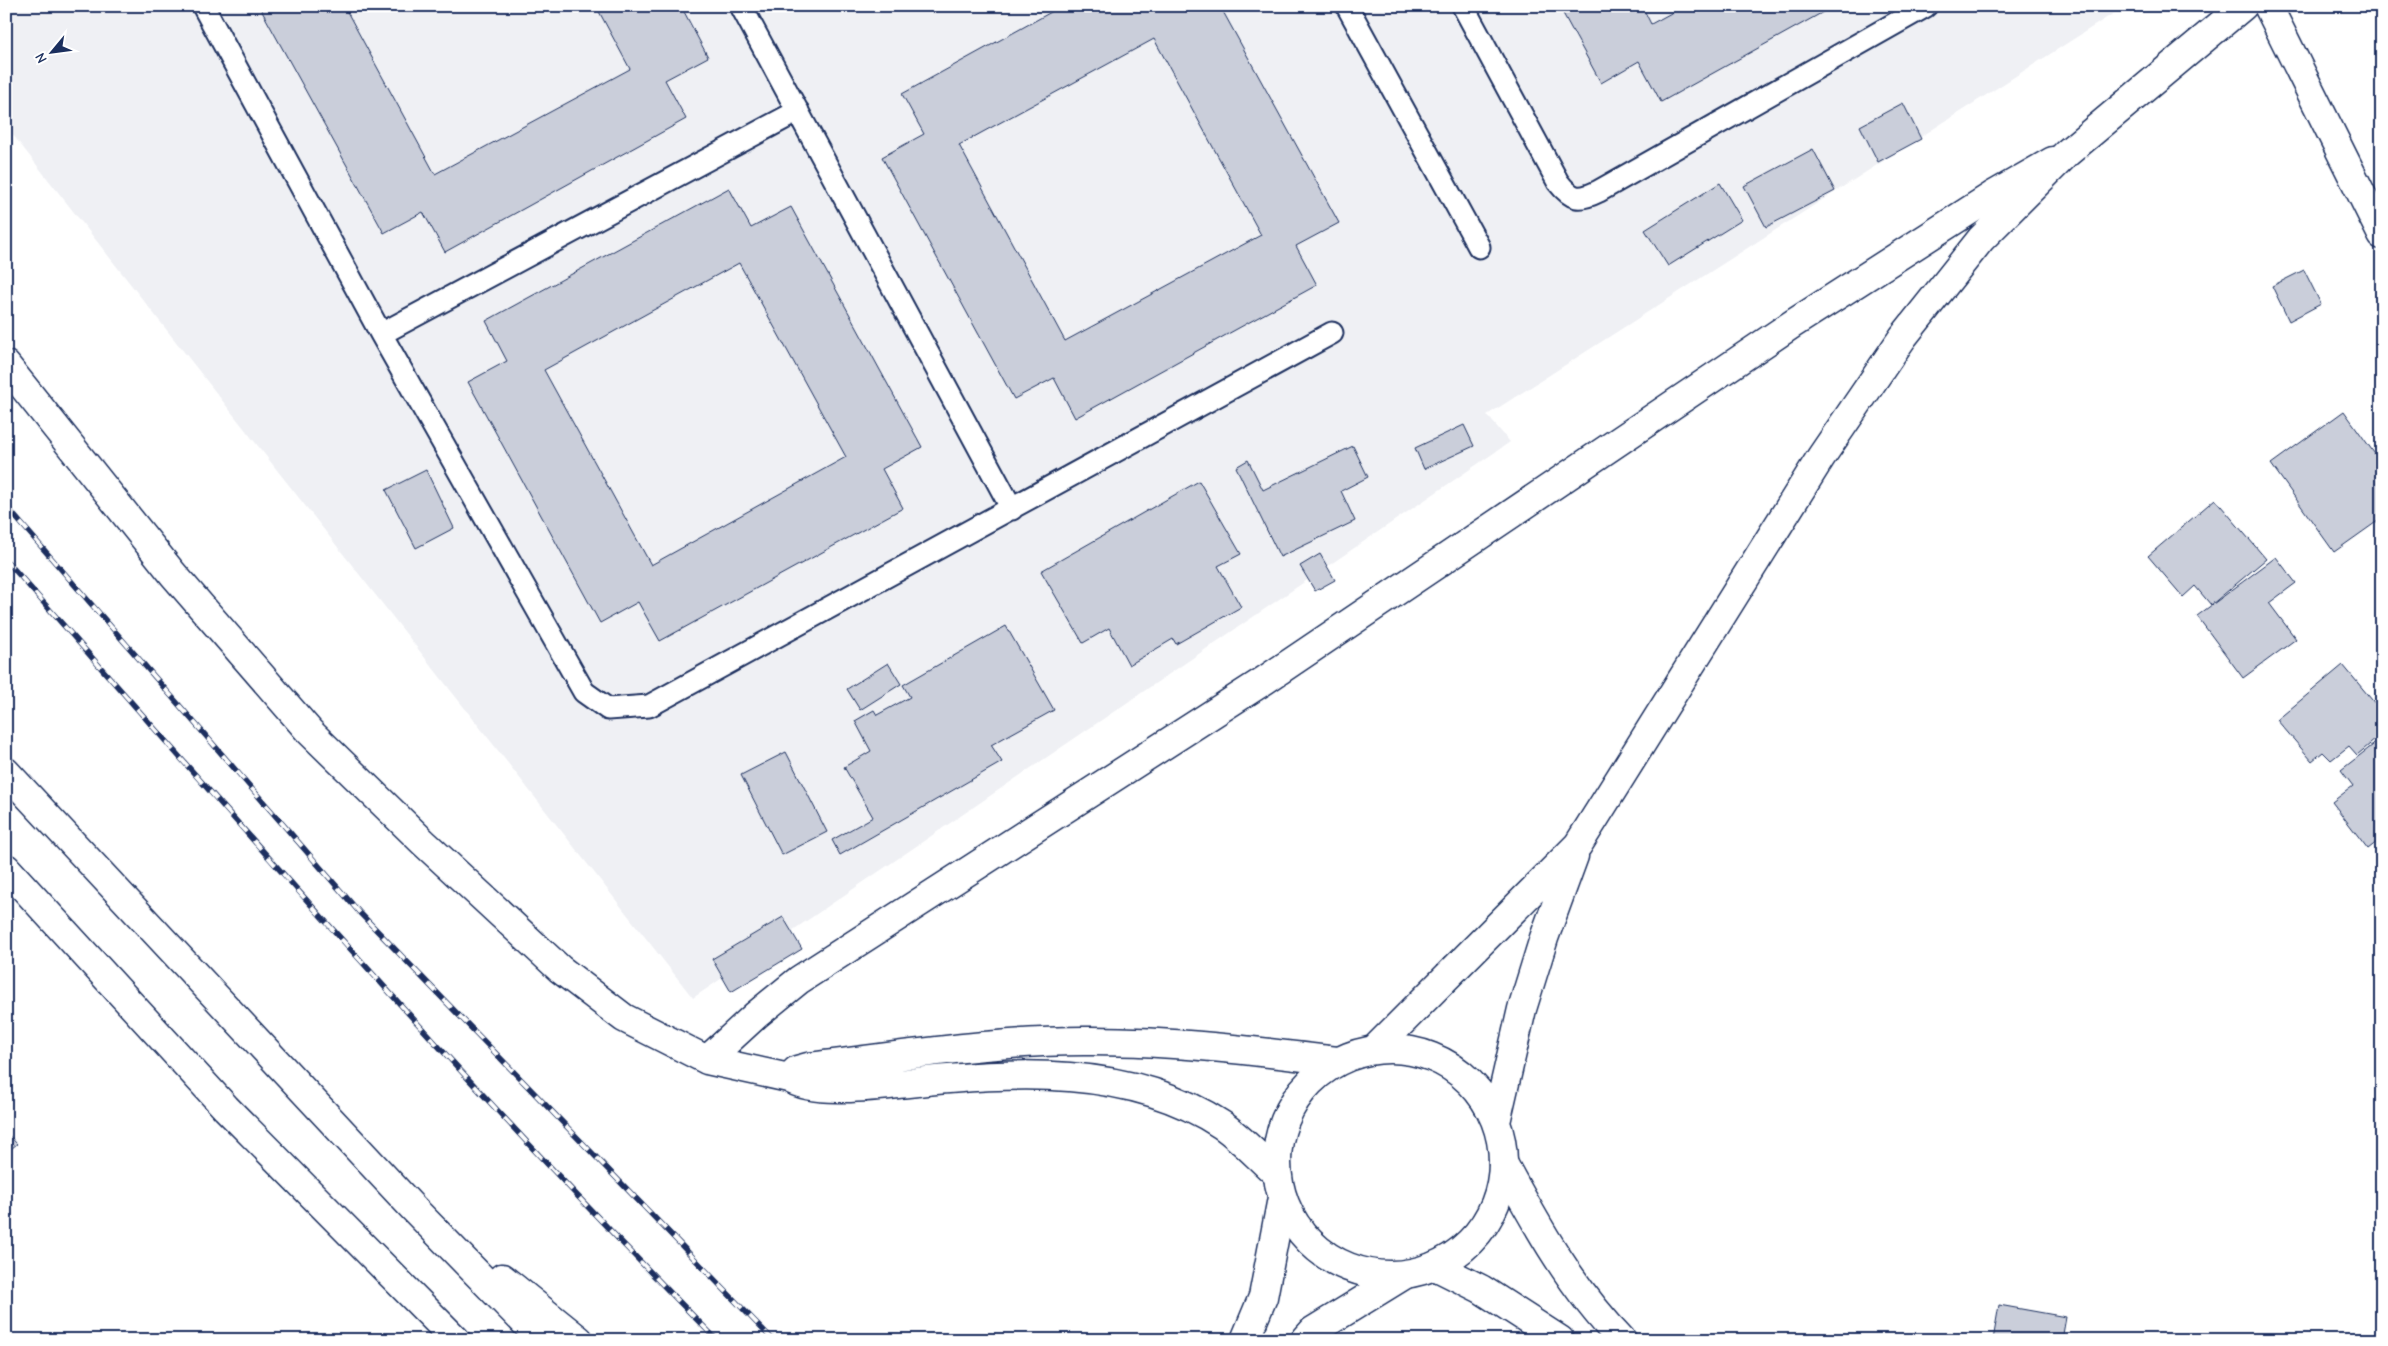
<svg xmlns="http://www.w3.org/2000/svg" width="2388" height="1346" font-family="'Comic Neue',sans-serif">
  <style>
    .built { fill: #eff0f4 }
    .building { fill: #caceda; stroke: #1b2f5e; fill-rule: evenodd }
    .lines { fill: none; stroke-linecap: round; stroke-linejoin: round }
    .service-casing { stroke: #1b2f5e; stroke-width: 25 }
    .minor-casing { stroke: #1b2f5e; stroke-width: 31 }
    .tertiary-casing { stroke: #1b2f5e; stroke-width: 31 }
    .trunk-casing { stroke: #1b2f5e; stroke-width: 31 }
    .service { stroke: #fff; stroke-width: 21 }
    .minor { stroke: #fff; stroke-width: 28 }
    .tertiary { stroke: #fff; stroke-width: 28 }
    .trunk { stroke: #fff; stroke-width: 28 }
    .rail-casing { stroke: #1b2f5e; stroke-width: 5.5 }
    .rail { stroke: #fff; stroke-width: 4; stroke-dasharray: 11; stroke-linecap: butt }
  </style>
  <rect width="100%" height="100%" fill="#fff"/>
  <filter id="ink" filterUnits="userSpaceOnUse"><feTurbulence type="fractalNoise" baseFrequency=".02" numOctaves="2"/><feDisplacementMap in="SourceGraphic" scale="10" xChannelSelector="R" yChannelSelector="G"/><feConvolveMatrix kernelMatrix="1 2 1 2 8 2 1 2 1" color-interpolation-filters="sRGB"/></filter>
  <g filter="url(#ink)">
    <!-- built -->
    <path class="built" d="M6,6H2125L1487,415L1510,442L693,998L6,126Z"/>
    <!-- building -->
    <path class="building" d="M259,6H344L435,174L630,69L596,6H681L708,57L665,80L686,119L445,252L423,212L384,233Z
      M1062,6H1220L1339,223L1296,246L1317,285L1075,418L1054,378L1014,399L882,157L924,134L902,94ZM1154,39L1261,235L1065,341L959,145Z
      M1559,6H1642L1651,24L1684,6H1834L1661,102L1639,61L1601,83Z
      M1903,103L1921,139L1878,162L1860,126Z
      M1813,149L1835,191L1766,227L1744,186Z
      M1720,183L1742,220L1668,266L1645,230Z
      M729,188L751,228L791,207L922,447L882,469L903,508L660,641L638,602L600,623L468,382L507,361L486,321ZM739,263L846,457L651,565L544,370Z
      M2304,270L2321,304L2289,321L2272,286Z
      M2344,411L2382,464V518L2334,552L2271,464Z
      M1464,425L1474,446L1424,469L1415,448Z
      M1353,446L1368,477L1341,491L1355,521L1280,557L1236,467L1248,460L1263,490Z
      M426,470L454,528L416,548L386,490Z
      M1199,481L1241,554L1218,566L1241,607L1176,644L1173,639L1129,665L1109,628L1083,643L1041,571Z
      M2215,499L2266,559L2211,605L2195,586L2183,597L2148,556Z
      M1320,554L1335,580L1315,591L1300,566Z
      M2276,557L2296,583L2269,603L2296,639L2243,678L2197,616Z
      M1006,626L1054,710L991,745L1002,762L840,855L832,840L873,817L844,767L871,751L855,721L874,710L877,715L910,697L903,685Z
      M888,663L901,684L860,710L847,689Z
      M2343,665L2382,712V734L2357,755L2349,746L2331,760L2323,752L2312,761L2277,720Z
      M2382,738V838L2368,849L2332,802L2353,786L2341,770Z
      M786,752L827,832L782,855L741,775Z
      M783,917L802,949L731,992L712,959Z
      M6,1132L17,1144L6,1153Z
      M1999,1305L2066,1317L2062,1340H1993Z"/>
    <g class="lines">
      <!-- service casing -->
      <g class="service-casing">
        <path id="service" d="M203,6L381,334L584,692L608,709L649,706L1332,333
          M741,6L1012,509
          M1347,6L1479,247
          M1463,6L1558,182C1572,200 1579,201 1599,191L1926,6
          M381,334L798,111"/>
      </g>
      <!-- minor casing -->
      <g class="minor-casing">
        <path id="minor" d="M2268,6L2382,235
          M6,365L173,574L309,731L423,842L560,969L624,1018L707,1060L789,1078C815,1095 876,1086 908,1083C1012,1072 1130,1064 1222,1125C1241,1138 1258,1157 1276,1173
          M707,1060L756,1015L799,980L1265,680L1794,323L1992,196L2053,161
          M789,1078L797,1070L808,1067C902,1056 997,1040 1092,1041C1174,1041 1256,1051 1337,1061"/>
      </g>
      <!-- tertiary casing -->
      <g class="tertiary-casing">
        <path id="tertiary" d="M1375,1049L1578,845L1821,457L1903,337L1981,239L2067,153L2243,6
          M1277 1162a113 113 0 1 1 226 0a113 113 0 1 1-226 0Z
          M1496,1122L1522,1009L1544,938L1574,856"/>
      </g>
      <!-- trunk casing -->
      <g class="trunk-casing">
        <path id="trunk" d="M6,772L414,1209L542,1340
          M6,868L226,1108L456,1340
          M1503,1163C1537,1226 1572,1289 1622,1340
          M1435,1266L1481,1289L1560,1340
          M502,1278L579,1340
          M1245,1340L1263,1297L1282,1198
          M1305,1340L1313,1331L1404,1275"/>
      </g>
      <!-- service -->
      <use href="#service" class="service"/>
      <!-- minor -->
      <use href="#minor" class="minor"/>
      <!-- tertiary -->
      <use href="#tertiary" class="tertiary"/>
      <!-- trunk -->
      <use href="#trunk" class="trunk"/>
      <!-- rail casing -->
      <g class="rail-casing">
        <path id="rail" d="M6,506L360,913L773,1340
          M6,560C239,824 469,1090 717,1340"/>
      </g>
      <!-- rail -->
      <use href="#rail" class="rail"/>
    </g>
  </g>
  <!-- margin -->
  <rect width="2388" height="1346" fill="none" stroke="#fff" stroke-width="25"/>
  <rect x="12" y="12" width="2363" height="1321" fill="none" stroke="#1b2f5e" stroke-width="2" filter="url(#ink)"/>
  <!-- north arrow -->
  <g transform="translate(52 52) rotate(241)" stroke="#ffffff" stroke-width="4" paint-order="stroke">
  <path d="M0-4L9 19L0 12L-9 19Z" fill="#1b2f5e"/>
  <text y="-8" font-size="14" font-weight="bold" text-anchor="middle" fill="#1b2f5e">N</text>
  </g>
</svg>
